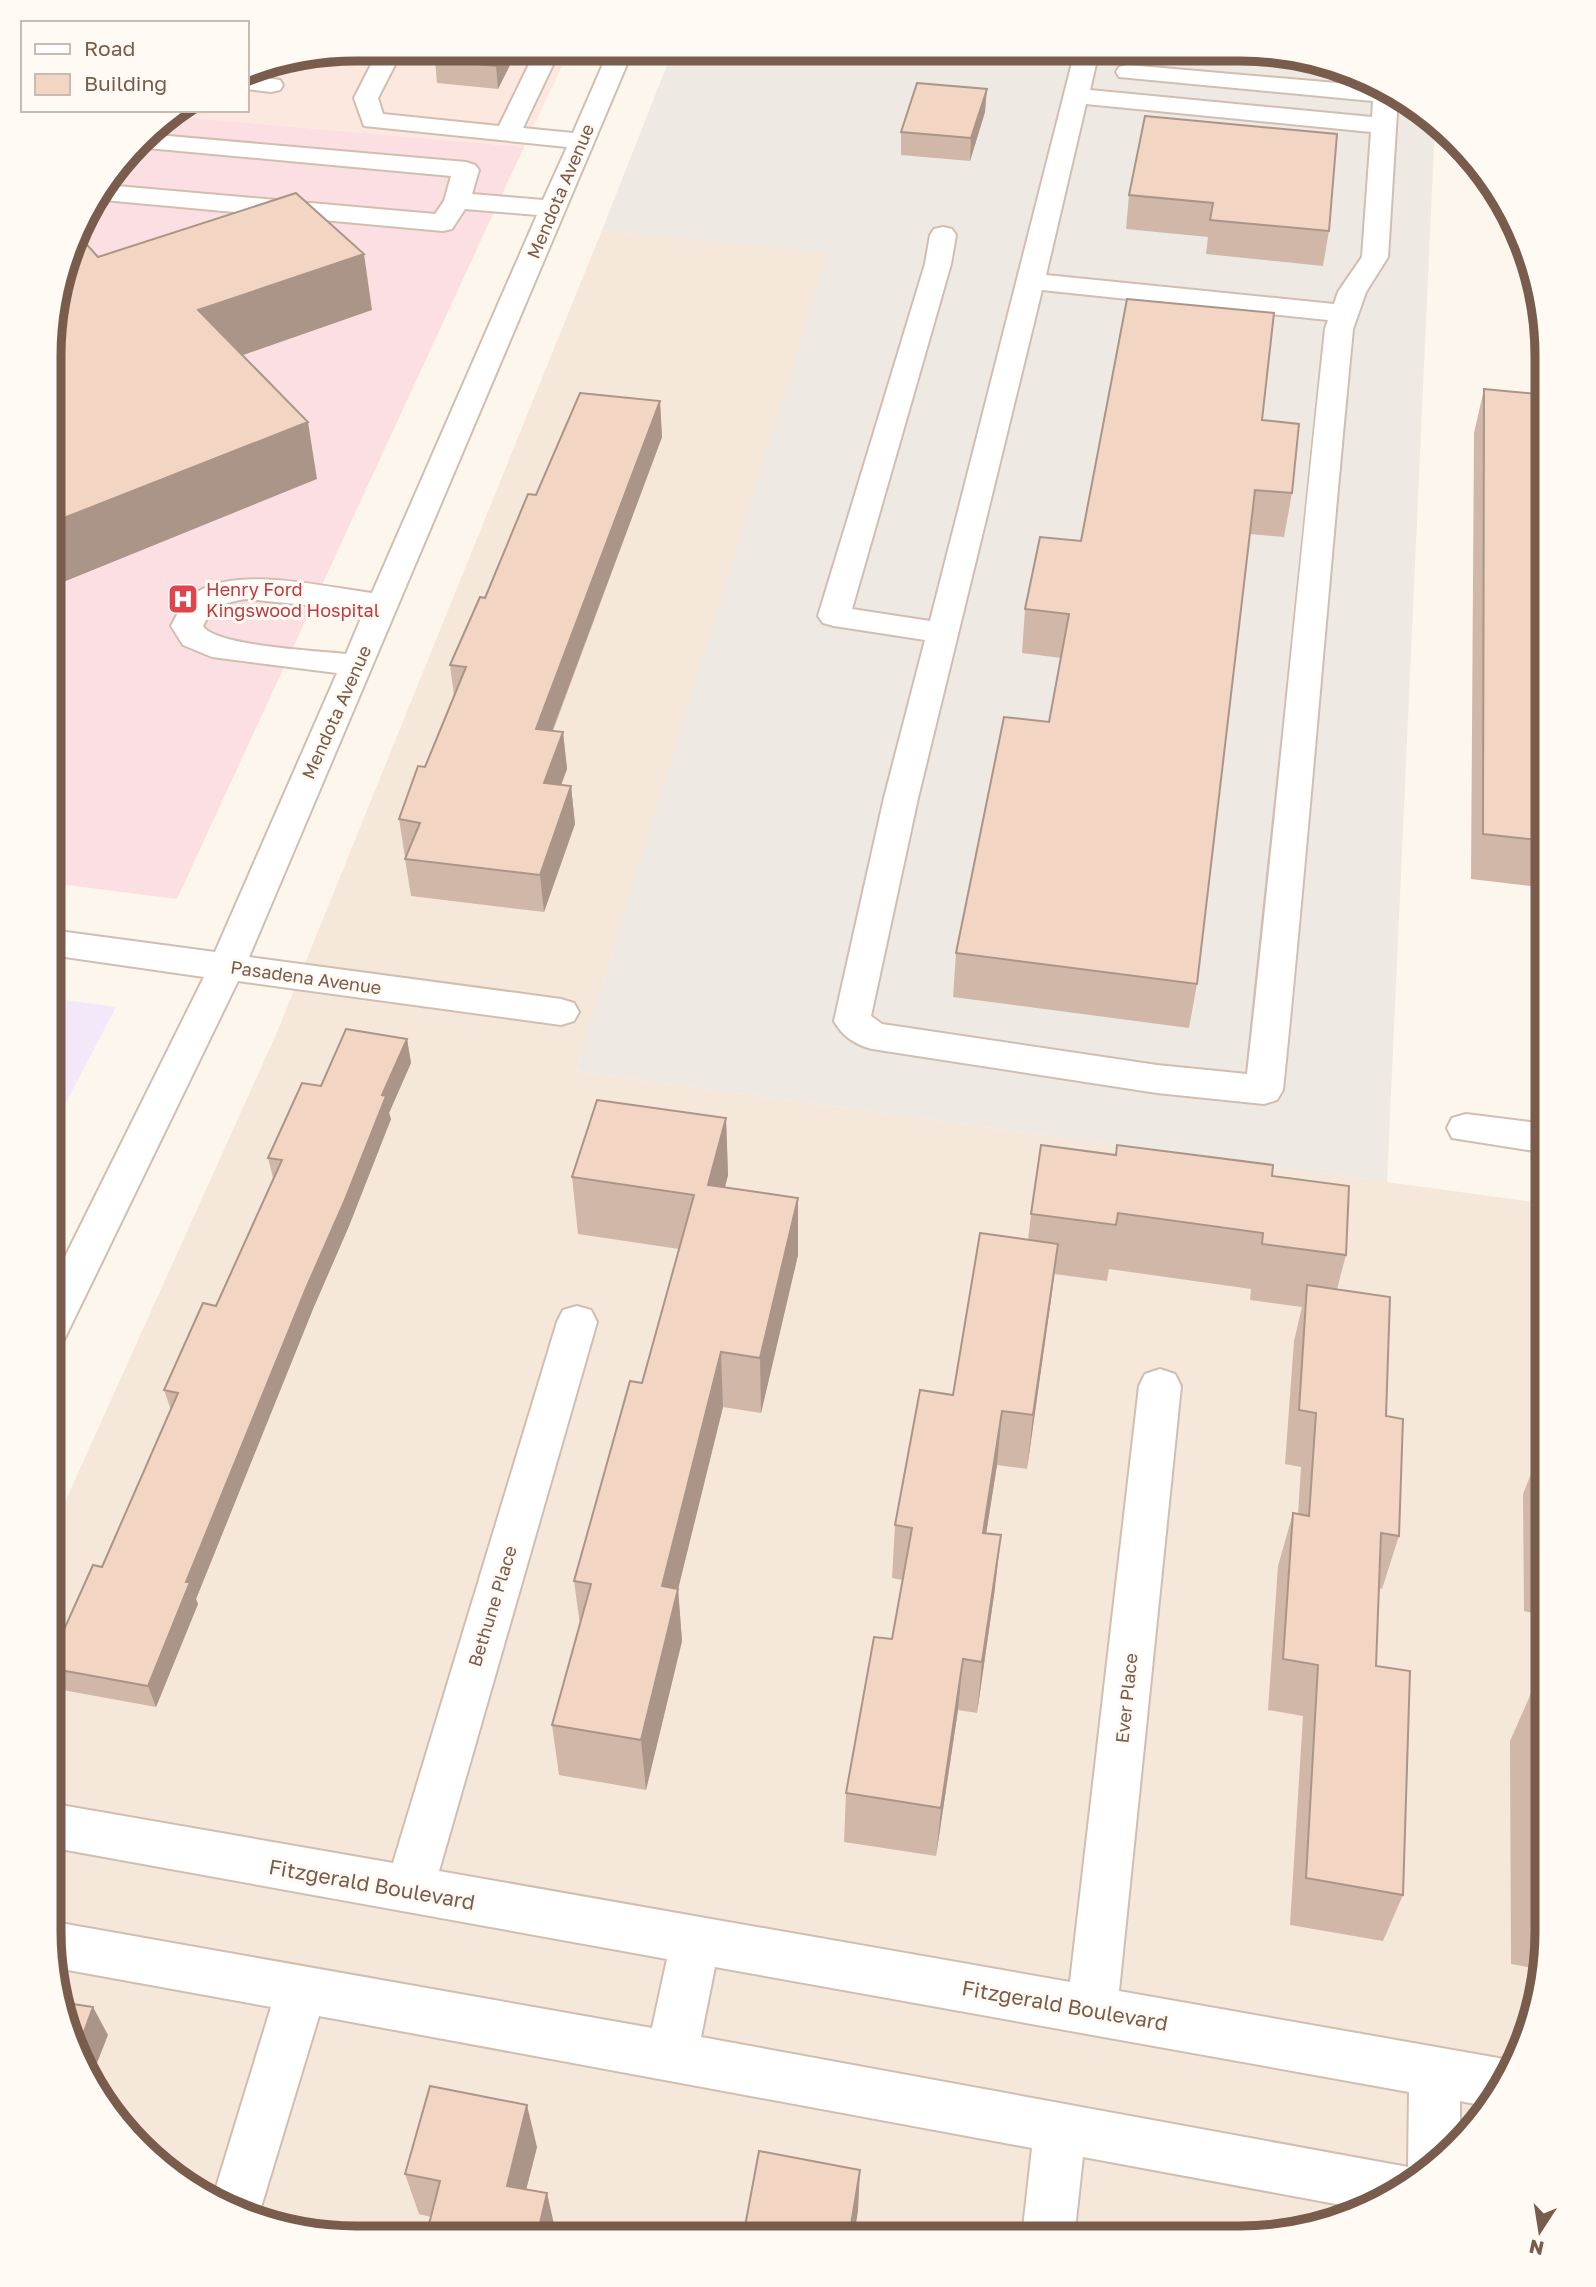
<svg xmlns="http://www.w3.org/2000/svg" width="1596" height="2287" font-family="'Golos Text',sans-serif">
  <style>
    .residential { fill: #f5e8da }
    .commercial { fill: #fde8e0 }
    .industrial { fill: #efe9e4 }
    .education { fill: #f3e8fa }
    .medical { fill: #fbdfe3 }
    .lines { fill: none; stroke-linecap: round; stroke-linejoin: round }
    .minor-casing { stroke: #d1beb0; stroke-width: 4 }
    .minor { fill: #fff; fill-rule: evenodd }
    .wall { fill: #d1b7a8 }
    .shaded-wall { fill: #aa9588 }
    .building { fill: #f3d5c3; stroke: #aa9588; stroke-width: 2 }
    .labels { text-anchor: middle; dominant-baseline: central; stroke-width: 6; stroke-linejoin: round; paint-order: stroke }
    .street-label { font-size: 18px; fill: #7a5c4d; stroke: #fffaf3 }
    .health-label { font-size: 18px; fill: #be3a42; stroke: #fffaf3; text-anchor: start }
    .near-street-label { font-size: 21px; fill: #7a5c4d; stroke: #fffaf3 }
    .rim { fill: none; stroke: #7a5c4d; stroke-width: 9 }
  </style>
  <rect width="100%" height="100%" fill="#fdf6ec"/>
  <!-- residential -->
  <path class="residential" d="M602,230L829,252L576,1071L1547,1204L1546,1952L1531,2030L1495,2102L1442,2162L1375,2207L1240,2238L316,2235L185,2186L125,2133L80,2066L49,1931L50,1535L278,1030Z"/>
  <!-- commercial -->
  <path class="commercial" d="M356,49L570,50L524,147L169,116L179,110H247V71L257,65Z"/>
  <!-- industrial -->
  <path class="industrial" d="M673,50L1281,52L1357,72L1427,112L1435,123L1387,1182L576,1071L828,253L602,230Z"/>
  <!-- education -->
  <path class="education" d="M51,998L116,1007L50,1133Z"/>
  <!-- medical -->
  <path class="medical" d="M169,116L524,147L177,899L51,883L52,315L90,203L154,125Z"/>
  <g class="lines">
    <!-- minor casing -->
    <g class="minor-casing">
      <path id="minor" d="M379,49H403L378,98L383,114L499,126L536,50H560L523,128L573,133L609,50H633L249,957L561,999L574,1003L579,1012L574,1021L561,1025L238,981L64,1340L50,1344V1287L204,977L51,955V930L215,952L337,673L212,657L183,645L171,626C178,613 183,600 197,592C240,566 324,587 372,593L537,215L465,209L452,229L443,231L93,199L105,185L435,214L444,201L451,176L136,147L146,134L466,162L475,165L479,170L472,194L543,200L567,147L364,126L354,98ZM246,599L364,611L346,654C319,651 214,646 203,626C212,607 225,602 246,599Z
        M1075,51H1099L1090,90L1372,117L1373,101L1119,77L1116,72L1119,67L1128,65L1383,87L1398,96L1388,257L1366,292L1353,329C1328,583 1309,837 1283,1090L1277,1100L1264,1104L1157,1093L872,1049C856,1045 842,1036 834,1021L884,798L925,640L834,626L823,623L818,616L925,264L930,235L934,229L943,227L952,229L956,235L951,264L852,609L930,621ZM1086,104L1371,132L1362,257L1338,292L1334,304L1046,275ZM1042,290L1328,320L1325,329C1298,577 1275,826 1247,1074L1157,1065L882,1024L871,1016L918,798Z
        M247,75L280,80L283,85L280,90L271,92L247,89Z
        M1466,1114L1547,1124V1153L1452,1138L1447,1128L1452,1118Z
        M577,1306L591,1310L597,1322L439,1871L1070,1982L1139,1386L1145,1374L1160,1369L1175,1374L1181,1386L1119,1991L1504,2059L1514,2063L1491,2107L1460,2101V2142L1442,2162L1375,2207L1363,2209L1083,2157L1074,2238L1022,2237L1032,2148L319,2016L259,2214L213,2197L271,2007L57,1968L49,1921L652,2028L667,1959L49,1847V1803L393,1863L557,1322L563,1310ZM715,1967L1409,2092L1408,2167L701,2037Z"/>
    </g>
    <!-- minor -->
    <use href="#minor" class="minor"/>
  </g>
  <!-- wall -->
  <path class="wall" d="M441,49H518L498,89L437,83L435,60Z
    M985,112L970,161L901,155V132Z
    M1145,116L1329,231L1323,266L1206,254L1208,237L1126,229L1129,195Z
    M1484,389L1547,395V888L1471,879L1474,433Z
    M660,401L662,437L553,731L563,732L567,769L561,785L571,786L575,824L544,912L411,896L405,859L406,857H405L399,819L425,767L454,696L450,665L536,495Z
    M1262,420L1292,493L1284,537L1250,534L1197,984L1189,1028L953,997L956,953L1049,722L1061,658L1022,653L1025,609L1081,541Z
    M407,1039L411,1063L389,1113L391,1119L349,1226L313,1309L196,1599L198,1604L156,1707L57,1689L49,1672V1663L102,1567L171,1410L164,1390L216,1306L273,1178L268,1158L321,1086Z
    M726,1118L728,1175L725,1188L798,1255L761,1413L723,1407L678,1589L682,1641L646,1790L559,1775L552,1725L580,1625L574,1581L642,1383L679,1249L578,1234L572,1177Z
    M1272,1176L1346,1255L1337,1289L1386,1416L1399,1536L1382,1589L1379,1588L1376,1666L1403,1895L1383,1941L1290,1925L1303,1716L1268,1710L1278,1566L1293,1513L1298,1514L1301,1467L1285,1464L1294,1341L1302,1307L1250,1300L1251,1289L1109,1269L1107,1281L1054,1274L1027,1469L997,1465L986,1533L995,1588L977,1713L958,1710L936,1856L844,1842L846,1793L892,1639L903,1580L892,1578L895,1525L953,1395L1028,1240L1031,1214Z
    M1547,1355L1546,1952L1543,1970L1511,1964L1510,1741L1532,1691L1543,1693L1542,1615L1524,1611L1523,1494L1540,1451L1538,1376Z
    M537,2147L526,2189L556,2233L431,2217L419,2214L405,2174Z"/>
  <!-- shaded-wall -->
  <path class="shaded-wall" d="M504,49H518L498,89L496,66Z
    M987,89L985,112L970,161L971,138Z
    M364,254L372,310L209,367L198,310Z
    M660,401L662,437L539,766L536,729Z
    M308,422L317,479L51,587V523Z
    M563,732L567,769L548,820L544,783Z
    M571,786L575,824L544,912L540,875Z
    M407,1039L411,1063L389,1113L391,1119L349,1226L313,1309L196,1599L198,1604L156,1707L148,1686L186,1582L382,1095Z
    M726,1118L728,1175L711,1242L708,1185Z
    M798,1198V1255L761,1413L760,1358Z
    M1058,1244L1051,1300L1027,1469L1033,1415Z
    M721,1352L723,1407L666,1638L662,1586Z
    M1002,1411L997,1465L978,1585L983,1533Z
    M1001,1535L995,1588L977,1713L982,1662Z
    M678,1589L682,1641L646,1790L641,1740Z
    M963,1659L958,1710L936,1856L941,1808Z
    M93,2007L108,2035L90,2081L80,2066L77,2051Z
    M527,2105L537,2147L517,2226L507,2186Z
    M860,2170L858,2211L854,2237H849Z
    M547,2193L556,2233L555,2236H537Z"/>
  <!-- building -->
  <path class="building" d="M441,49H504L496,66L435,60Z
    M917,83L987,89L971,138L901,132Z
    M1145,116L1337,134L1329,231L1210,220L1213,203L1129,195Z
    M296,193L364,254L198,310L308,422L51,523L52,315L79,236L98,257Z
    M1127,299L1274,313L1262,420L1299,424L1292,493L1255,490L1197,984L956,953L1004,717L1049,722L1069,614L1025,609L1040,537L1081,541Z
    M1484,389L1547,395V841L1483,834Z
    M580,393L660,401L536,729L563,732L544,783L571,786L540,875L405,859L420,823L399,819L418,766L425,767L466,667L450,665L480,597L485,598L528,494L536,495Z
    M346,1029L407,1039L382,1095L386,1096L344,1202L307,1286L186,1582H190L148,1686L49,1668V1663L93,1565L102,1567L178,1393L164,1390L203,1303L216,1306L282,1160L268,1158L302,1083L321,1086Z
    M597,1100L726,1118L708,1185L798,1198L760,1358L721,1352L662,1586L678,1589L641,1740L552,1725L591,1584L574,1581L630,1381L642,1383L694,1195L572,1177Z
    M1041,1145L1116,1155L1117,1145L1273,1165L1272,1176L1349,1186L1346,1255L1262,1244L1263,1233L1118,1213L1116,1225L1031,1214Z
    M980,1233L1058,1244L1033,1415L1002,1411L983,1533L1001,1535L982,1662L963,1659L941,1808L846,1793L874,1637L892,1639L912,1528L895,1525L920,1390L953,1395Z
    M1307,1285L1390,1297L1386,1416L1403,1419L1399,1536L1381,1533L1376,1666L1410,1671L1403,1895L1306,1878L1318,1665L1283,1659L1293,1513L1309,1516L1316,1413L1299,1410Z
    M1544,1440H1547L1546,1559H1545Z
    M1532,1691L1546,1693V1920L1534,1918Z
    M66,2003L93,2007L77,2051Z
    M430,2086L527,2105L507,2186L547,2193L537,2236H426L440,2181L405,2174Z
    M759,2151L860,2170L849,2237H743Z"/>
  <!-- icons -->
  <defs>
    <g id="hospital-square" transform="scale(1.575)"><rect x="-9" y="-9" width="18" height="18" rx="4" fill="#e0444e" stroke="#fffaf3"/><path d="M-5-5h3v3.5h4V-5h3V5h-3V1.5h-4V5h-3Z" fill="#fff"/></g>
  </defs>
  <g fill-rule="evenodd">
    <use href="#hospital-square" x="183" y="599"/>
  </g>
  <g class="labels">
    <!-- street labels -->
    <g class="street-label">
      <text transform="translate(560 191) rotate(-67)">Mendota Avenue</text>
      <text transform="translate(336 712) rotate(-66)">Mendota Avenue</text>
      <text transform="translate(306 977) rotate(8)">Pasadena Avenue</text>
      <text transform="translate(492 1606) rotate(-73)">Bethune Place</text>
      <text transform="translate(1126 1698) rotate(-84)">Ever Place</text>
    </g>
    <!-- health labels -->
    <g class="health-label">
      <text x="206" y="589">Henry Ford<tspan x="206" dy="21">Kingswood Hospital</tspan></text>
    </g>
    <!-- near-street labels -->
    <g class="near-street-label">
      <text transform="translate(372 1884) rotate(10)">Fitzgerald Boulevard</text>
      <text transform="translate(1065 2005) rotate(10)">Fitzgerald Boulevard</text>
    </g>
  </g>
  <!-- crop -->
  <path d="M0 0H1596V2287H0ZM356 61H1240A295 295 0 0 1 1535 356V1931A295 295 0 0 1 1240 2226H356A295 295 0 0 1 61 1931V356A295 295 0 0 1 356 61Z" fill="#fffaf3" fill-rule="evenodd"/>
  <path class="rim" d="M356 61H1240A295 295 0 0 1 1535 356V1931A295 295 0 0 1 1240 2226H356A295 295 0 0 1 61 1931V356A295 295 0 0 1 356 61Z"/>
  <!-- legend -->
  <rect x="21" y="21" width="228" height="91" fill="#fffaf3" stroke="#cabbb1" stroke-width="2"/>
  <rect x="35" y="44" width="35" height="10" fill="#ffffff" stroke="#cabbb1" stroke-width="2"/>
  <text x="84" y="56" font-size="21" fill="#7a5c4d">Road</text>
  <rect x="35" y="74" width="35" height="21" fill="#f3d5c3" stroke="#cabbb1" stroke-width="2"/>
  <text x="84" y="91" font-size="21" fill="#7a5c4d">Building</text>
  <!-- north arrow -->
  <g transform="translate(1540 2231) rotate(192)" stroke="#fffaf3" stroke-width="5" paint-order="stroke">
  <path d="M0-5L12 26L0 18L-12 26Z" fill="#7a5c4d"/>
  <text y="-10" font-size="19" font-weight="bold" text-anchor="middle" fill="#7a5c4d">N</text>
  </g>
</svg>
